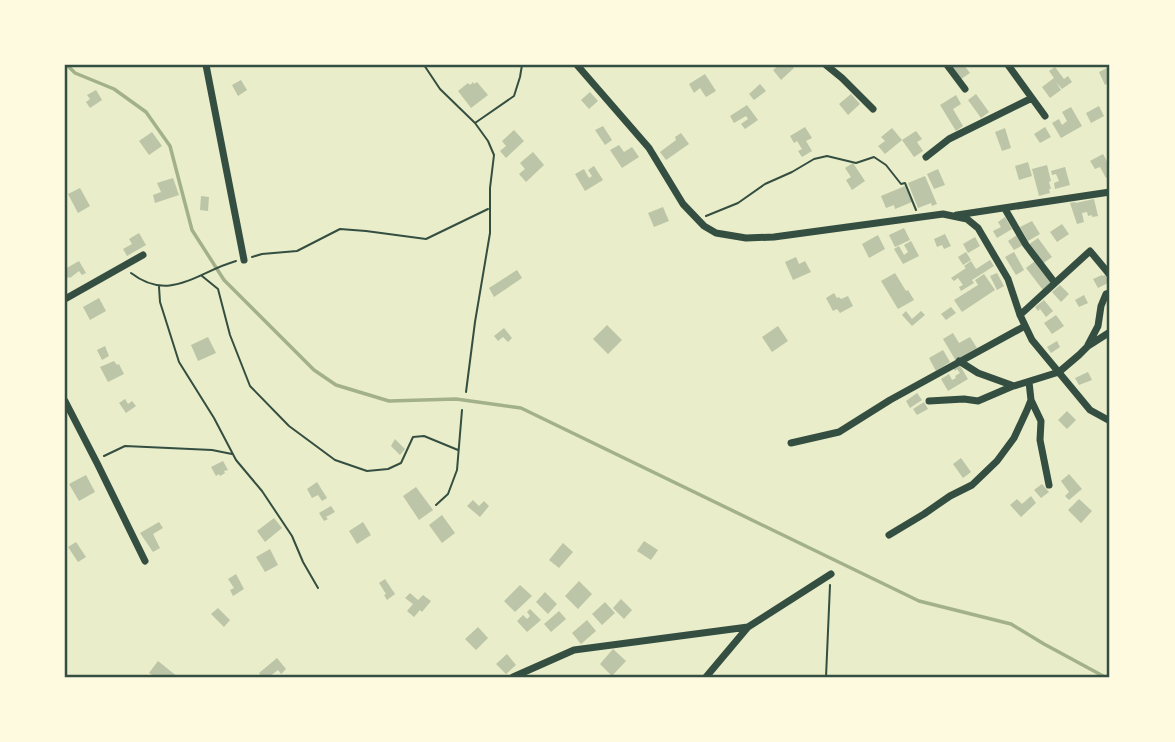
<svg xmlns="http://www.w3.org/2000/svg" width="1175" height="742" font-family="'Noto Sans',sans-serif">
  <style>
    .lines { fill: none; stroke-linecap: round; stroke-linejoin: round }
    .stream { stroke: #a3b18a; stroke-width: 3.5 }
    .building { fill: #bcc5a7 }
    .path { stroke: #344e41; stroke-width: 2 }
    .minor { stroke: #344e41; stroke-width: 7 }
    .neatline { fill: none; stroke: #344e41; stroke-width: 2.5 }
  </style>
  <rect width="100%" height="100%" fill="#e9edc9"/>
  <g class="lines">
    <!-- stream -->
    <path class="stream" d="M67,65L75,73L114,89L146,112L170,146L192,230L224,280L314,370L336,385L389,401L456,399L521,408L919,601L1011,624L1044,644L1105,677"/>
  </g>
  <!-- building -->
  <path class="building" d="M779,65H791L794,68L781,80L773,70Z
    M951,65H964L970,73L961,79Z
    M1055,67L1064,79L1068,76L1072,82L1062,89L1056,82L1061,90L1050,98L1042,87L1054,78L1049,71Z
    M1109,67L1110,71V82L1105,85L1099,72Z
    M705,74L716,91L706,97L700,88L694,93L689,84Z
    M241,80L247,90L238,96L232,85Z
    M473,82L474,84L477,82L488,95L471,108L458,91L468,83L470,85Z
    M760,84L766,91L754,100L749,94Z
    M96,90L102,100L90,108L86,102L90,99L87,95Z
    M590,92L598,101L589,109L581,100Z
    M851,94L860,104L848,115L839,104Z
    M976,94L989,112L981,118L968,100Z
    M956,95L961,104L953,109L963,126L956,131L940,105Z
    M747,105L758,120L745,129L741,124L748,119L746,116L734,123L730,116Z
    M1099,106L1104,116L1091,123L1086,113Z
    M1071,107L1082,126L1061,138L1052,123L1059,119L1062,125L1067,121L1062,112Z
    M603,126L612,140L605,145L595,130Z
    M805,127L812,138L806,141L812,151L802,157L798,151L802,149L797,141L794,143L790,136Z
    M1045,127L1051,137L1040,143L1034,134Z
    M892,128L902,140L885,154L878,146L885,141L881,137Z
    M1005,128L1011,148L1002,151L995,132Z
    M514,130L524,141L506,158L500,151L506,146L502,141Z
    M916,131L922,139L917,142L923,151L914,157L902,140Z
    M152,132L162,146L149,155L139,141Z
    M681,133L689,144L666,160L660,152L676,140L675,137Z
    M619,145L624,152L632,147L639,157L622,168L610,150Z
    M533,152L544,165L526,182L519,174L525,169L520,163Z
    M1103,154L1110,167V176L1106,178L1100,167L1095,169L1090,161Z
    M1028,162L1032,176L1019,180L1015,166Z
    M853,163L865,181L852,190L846,180L851,177L845,168Z
    M1047,165L1051,181L1049,182L1051,189H1049L1050,193L1039,196L1032,169Z
    M594,166L603,180L585,191L575,174L584,169L589,178L592,176L588,170Z
    M1065,167L1070,185L1055,189L1054,183L1059,181L1056,174L1052,175L1051,171Z
    M938,169L945,185L934,189L927,174Z
    M925,176L937,204L932,206L931,203L918,208L908,183Z
    M173,178L179,195L155,203L153,195L161,192L157,183Z
    M905,186L912,202L895,209L894,205L886,208L881,196Z
    M80,188L90,206L78,213L68,194Z
    M201,196L209,197L208,211L200,210Z
    M1094,199L1098,216L1092,217V215L1088,216L1087,212L1082,213L1084,222L1077,224L1070,203L1075,202L1076,203Z
    M663,207L669,221L654,227L648,213Z
    M1005,217L1012,229L997,238L993,231L1001,227L998,222Z
    M1032,221L1040,234L1028,241L1020,227Z
    M1062,224L1069,234L1057,242L1050,232Z
    M904,228L910,240L895,247L889,235Z
    M139,233L146,245L127,256L123,249L132,244L129,239Z
    M945,234L951,246L944,249L942,245L937,247L934,239Z
    M878,235L885,249L869,258L862,244Z
    M1017,235L1023,245L1014,250L1008,241Z
    M975,237L980,246L968,253L963,244Z
    M1038,238L1052,257L1042,264L1028,245Z
    M911,241L919,256L903,264L894,249L899,246L904,255L908,252L904,245Z
    M966,252L971,260L963,265L958,257Z
    M1014,252L1024,270L1016,275L1005,257Z
    M796,257L799,264L805,261L811,272L793,280L785,262Z
    M990,260L994,266L972,280L974,283L961,291L959,287L963,285L958,278L954,281L951,278L966,268L964,266L971,261L976,269Z
    M79,261L86,273L82,275L79,271L70,278L69,277L65,279V269Z
    M1035,261L1052,283L1043,290L1026,268Z
    M517,270L522,278L494,297L489,288Z
    M895,273L906,291L908,290L914,300L898,309L881,281Z
    M997,273L1004,286L997,290L990,276Z
    M984,274L995,290L962,312L954,300L978,285L975,280Z
    M1107,274L1110,282L1098,288L1093,279L1102,275L1103,276Z
    M1060,285L1069,294L1061,302L1052,292Z
    M834,293L837,298L839,297L841,299L848,296L853,306L840,313L837,309L833,311L826,298Z
    M1084,295L1088,303L1079,307L1075,300Z
    M99,298L106,311L90,320L83,307Z
    M1044,300L1053,311L1046,317L1040,309L1038,311L1035,307Z
    M951,307L956,313L946,320L941,314Z
    M906,311L912,319L921,311L925,315L912,326L902,315Z
    M1056,315L1064,326L1052,334L1044,323Z
    M607,325L622,340L608,354L593,339Z
    M778,326L788,341L772,352L762,337Z
    M504,328L512,338L508,342L503,337L498,341L494,336Z
    M953,333L959,343L970,337L977,348L956,361L943,339Z
    M208,337L216,353L198,361L191,345Z
    M1057,341L1060,347L1051,353L1047,347Z
    M105,346L109,356L102,360L97,350Z
    M943,350L950,362L936,371L929,358Z
    M114,361L117,365L119,364L124,374L108,382L100,367Z
    M959,364L968,379L948,391L941,379L949,374L952,380L956,378L955,376L960,373L957,369L955,371L953,368Z
    M1088,372L1092,380L1079,385L1075,378Z
    M917,393L922,400L910,408L906,401Z
    M125,399L128,404L132,401L136,406L126,413L119,403Z
    M924,402L928,409L917,415L913,409Z
    M1067,411L1076,420L1067,429L1058,420Z
    M395,439L405,449L400,455L391,446Z
    M961,458L971,472L963,478L953,464Z
    M223,461L228,470L224,471L225,473L220,476L219,474L216,476L211,467Z
    M1069,474L1082,489L1069,500L1065,496L1069,492L1061,481Z
    M86,475L95,492L79,501L69,484Z
    M317,482L327,498L322,501L318,495L312,498L307,489Z
    M1042,484L1049,492L1041,498L1034,490Z
    M416,487L433,510L419,520L403,496Z
    M1031,496L1036,503L1021,517L1010,505L1017,499L1022,504Z
    M1079,499L1092,511L1081,523L1068,510Z
    M473,500L479,506L484,501L489,506L480,517L467,506Z
    M331,506L335,512L326,517L328,519L324,521L319,513Z
    M442,515L455,533L442,543L429,525Z
    M274,518L282,528L265,542L257,531Z
    M159,522L163,528L153,534L160,548L153,552L140,533Z
    M363,522L371,535L357,544L349,531Z
    M644,541L658,550L651,560L637,551Z
    M76,542L86,557L78,562L68,547Z
    M563,543L573,552L559,568L549,560Z
    M270,549L278,565L265,572L256,557Z
    M236,574L244,589L233,596L230,590L234,588L228,579Z
    M385,579L395,594L387,600L384,595L386,594L379,583Z
    M579,581L592,594L578,609L565,596Z
    M520,585L532,596L515,612L504,601Z
    M545,592L557,604L548,614L536,602Z
    M410,593L418,600L423,595L431,601L422,612L420,610L414,617L407,611L413,604L405,598Z
    M621,599L632,610L624,619L613,608Z
    M605,602L615,613L602,625L592,614Z
    M218,608L230,620L224,627L211,614Z
    M530,609L541,620L527,632L517,621L523,615L527,619L530,616L527,612Z
    M559,611L566,619L551,632L544,624Z
    M587,620L596,631L581,644L572,633Z
    M478,627L488,638L476,650L465,639Z
    M613,649L626,661L612,676L600,664Z
    M507,654L516,665L506,674L496,664Z
    M277,658L286,669L281,674L278,670L269,677H262L259,673Z
    M158,661L178,677H155L149,673Z"/>
  <g class="lines">
    <!-- path -->
    <path class="path" d="M424,65L440,89L475,123
      M706,216L738,203L765,184L792,172L814,159L827,156L856,163L874,157L886,165L901,184L905,183L916,210
      M252,257L262,254L297,251L340,229L366,231L426,239L488,209
      M131,273C170,303 197,272 236,261
      M202,276L218,289L230,335L250,386L289,426L335,460L367,471L388,469L401,463L413,437L424,436L458,450
      M159,287L160,302L179,362L214,418L236,460L262,491L292,536L303,562L318,588
      M466,392L475,322L490,233V188L494,155L488,141L475,123L514,96L520,77L522,65
      M104,456L125,446L212,450L232,454
      M436,505L448,494L457,470L462,410
      M826,677L830,585"/>
    <!-- minor -->
    <path class="minor" d="M206,65L244,260
      M577,65L649,148L683,204L704,226L716,233L746,238L774,237L943,214L967,219L978,228L1008,279L1020,315L1032,340L1090,410L1110,421
      M826,65L842,78L873,109
      M947,65L965,89
      M1008,65L1045,116
      M926,157L949,139L1032,98
      M1005,209L1026,245L1055,283
      M957,215L1110,192
      M65,299L143,255
      M1020,315L1090,251L1110,275
      M1088,345L1098,326L1101,306L1106,294L1110,293
      M959,361L978,373L1014,386L1059,372L1079,355L1088,346L1110,332
      M1031,400L1041,421L1040,440L1049,485
      M65,401L98,465L145,561
      M929,401L964,399L978,401L1013,386
      M791,443L839,432L890,400L1025,326
      M889,535L924,514L950,496L972,485L997,461L1014,438L1027,410L1031,400L1029,382
      M513,677L574,650L748,627
      M706,677L748,627L831,574"/>
  </g>
  <!-- border -->
  <rect width="1175" height="742" fill="none" stroke="#fefae0" stroke-width="133"/>
  <rect x="66" y="66" width="1042" height="610" class="neatline"/>
</svg>
